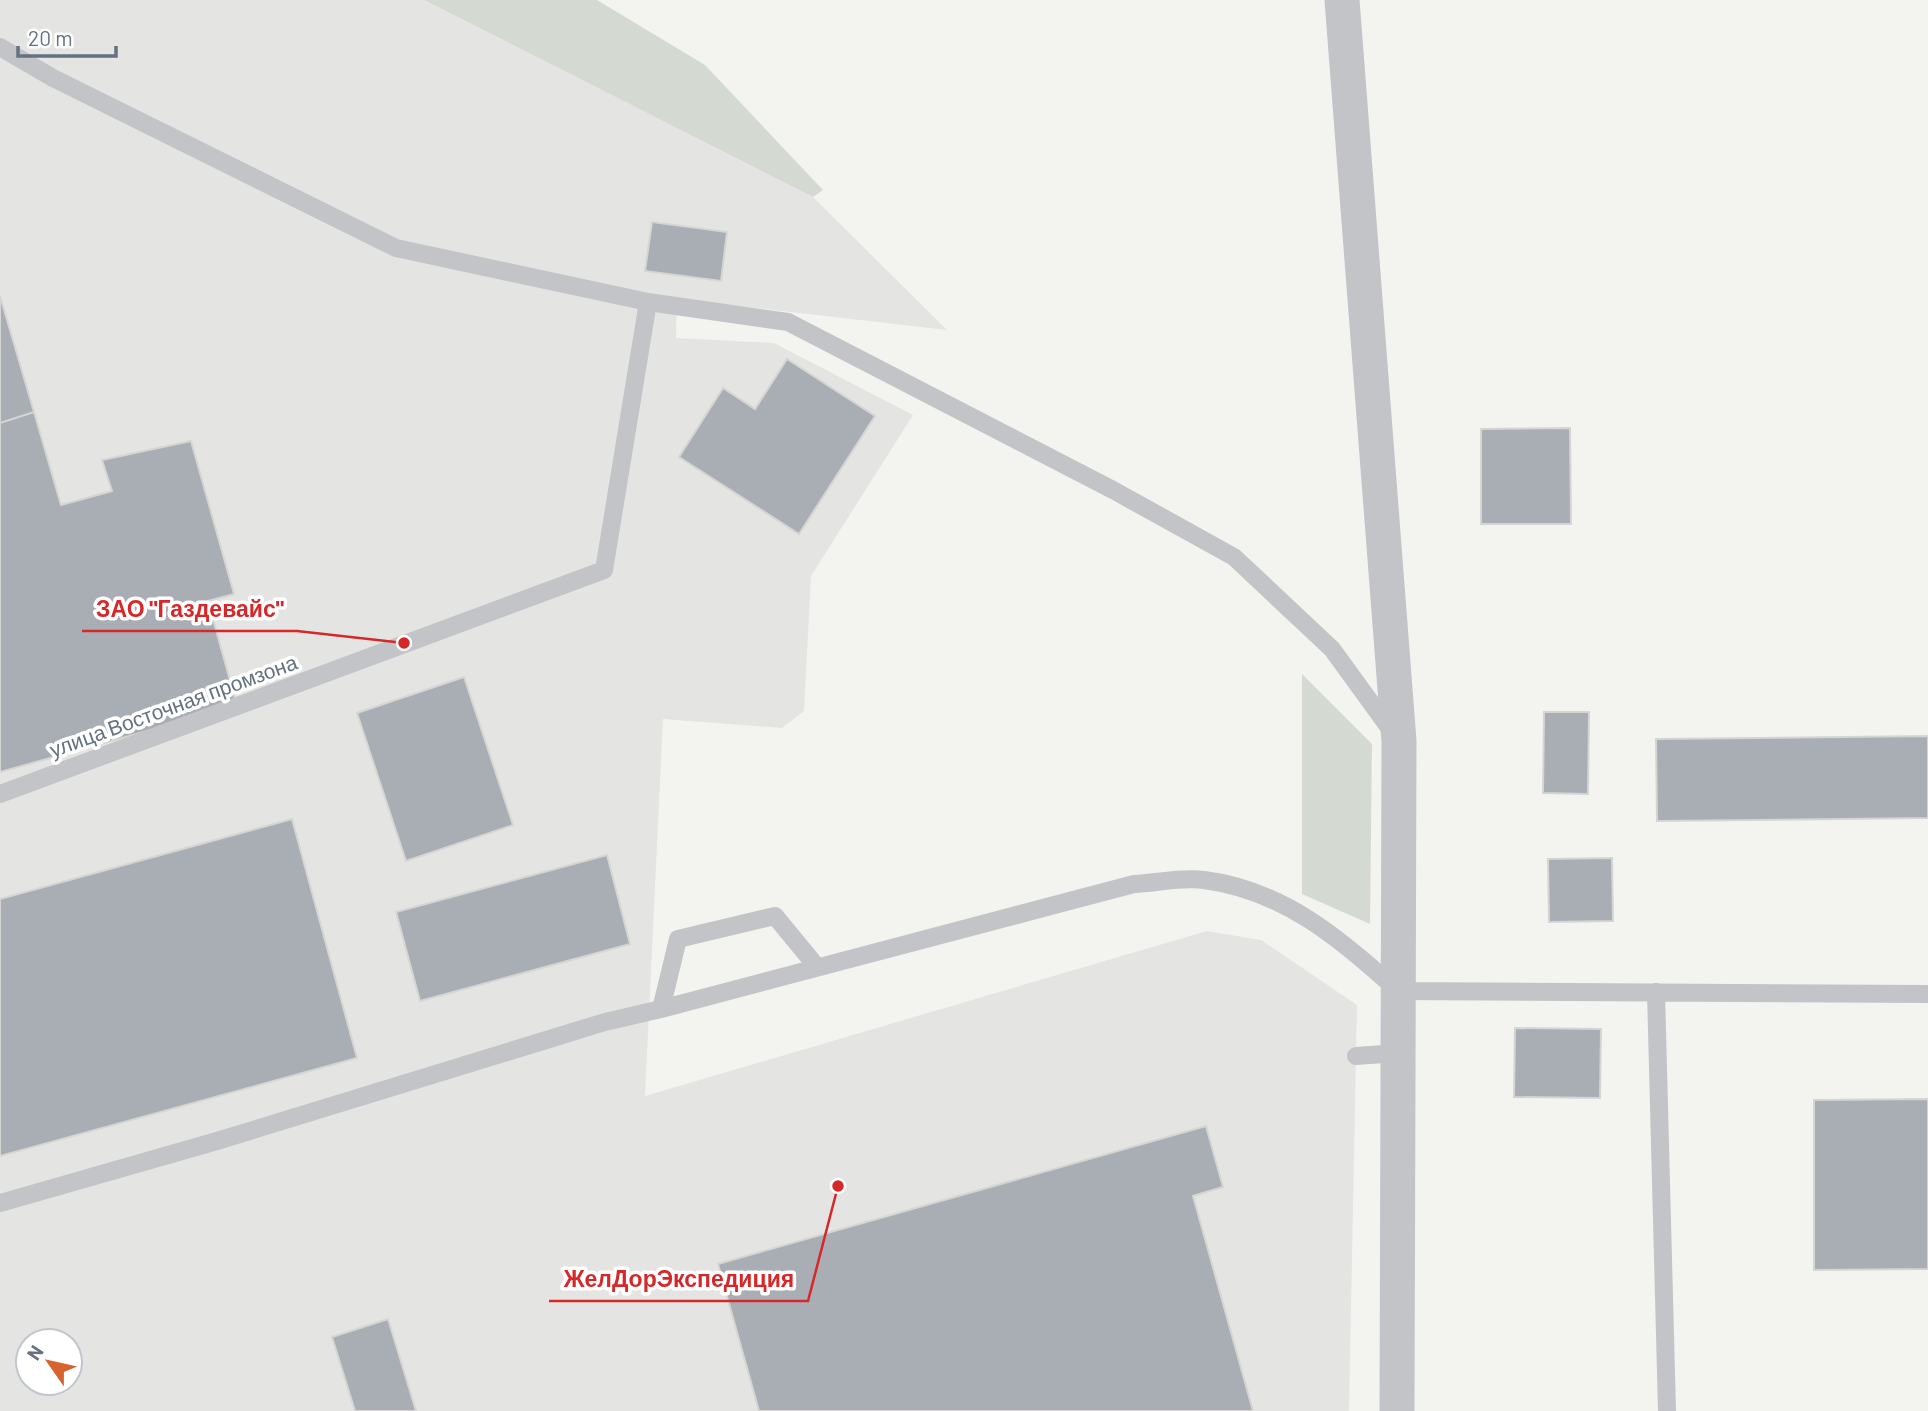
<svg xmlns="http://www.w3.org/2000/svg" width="1928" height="1411" font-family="Barlow,sans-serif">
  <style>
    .built { fill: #e4e5e3; fill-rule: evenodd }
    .green { fill: #d4dad1 }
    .building { fill: #a8aeb4; stroke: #d5d5d3; stroke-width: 2 }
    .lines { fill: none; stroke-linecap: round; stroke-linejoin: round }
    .lane { stroke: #c2c4c8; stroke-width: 18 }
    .street { stroke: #c2c4c8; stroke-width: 35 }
    .labels { text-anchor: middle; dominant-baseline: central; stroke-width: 7; stroke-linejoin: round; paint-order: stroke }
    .street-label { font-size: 21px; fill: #64717f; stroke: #fff }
    .leader { fill: none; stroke: #d62828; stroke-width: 2.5 }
    .callout-dot { fill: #d62828; stroke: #fff; stroke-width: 2.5 }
    .callout-label { font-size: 23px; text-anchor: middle; font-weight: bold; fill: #d62828; stroke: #fff; stroke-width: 7; stroke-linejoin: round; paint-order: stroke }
  </style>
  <rect width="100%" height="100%" fill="#f3f4f0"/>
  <!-- built -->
  <path class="built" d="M0,0H424L813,197L947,330L677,299L676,338L774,343L913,415L811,576L804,711L782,728L663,719L645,1096L1207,931L1261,940L1357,1005L1349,1411H0ZM28,1341H70V1383H28Z"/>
  <!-- green -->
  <path class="green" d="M424,0H597L705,65L823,190L813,197Z
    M1302,674L1372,744L1370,924L1302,894Z"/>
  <!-- building -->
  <path class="building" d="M652,222L727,232L721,281L645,271Z
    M0,296L34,412L0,423Z
    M787,359L875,416L799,534L679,457L723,388L755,409Z
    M34,412L61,505L112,491L102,460L191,441L234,594L208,601L237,706L0,772V423Z
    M1570,428L1571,524H1481V429Z
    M464,677L513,825L406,861L357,713Z
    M1544,712H1589L1588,794L1543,793Z
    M1928,736V818L1657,821L1656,739Z
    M292,819L357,1058L0,1156V899Z
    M607,855L630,944L420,1001L396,912Z
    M1612,858L1613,921L1549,922L1548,859Z
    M1515,1028L1601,1029L1600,1098L1514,1097Z
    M1928,1099V1269L1814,1270V1100Z
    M1206,1126L1223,1187L1193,1196L1253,1411H759L718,1264Z
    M388,1319L416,1411H355L332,1337Z"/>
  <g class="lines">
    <!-- lane -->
    <path class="lane" d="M0,47L53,78L396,248L648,302
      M0,794L604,570L648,302L788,322L1113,490L1234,557L1332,649L1393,733
      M817,967L775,916L678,939L661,1009L1134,884C1156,883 1182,877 1204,880C1283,890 1341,939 1398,991L1928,994
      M1656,992L1667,1411
      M1356,1056L1398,1053
      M0,1203L217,1141L605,1022L661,1009"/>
    <!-- street -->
    <path class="street" d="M1342,0L1399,741L1397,1411"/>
  </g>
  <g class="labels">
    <!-- street labels -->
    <g class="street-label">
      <text transform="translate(173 705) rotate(-20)">улица Восточная промзона</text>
    </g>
  </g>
  <!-- callouts -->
  <path class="leader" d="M404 643L297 631H82M838 1186L808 1301H549"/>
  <g class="callout-dot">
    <circle cx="404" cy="643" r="7"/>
    <circle cx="838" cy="1186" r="7"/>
  </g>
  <g class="callout-label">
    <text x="190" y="617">ЗАО "Газдевайс"</text>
    <text x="679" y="1287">ЖелДорЭкспедиция</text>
  </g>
  <!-- north arrow -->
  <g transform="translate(49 1362) rotate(304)"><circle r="33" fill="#ffffff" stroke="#c1c6cc" stroke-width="2"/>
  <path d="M0-5L12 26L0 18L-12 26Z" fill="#d7632d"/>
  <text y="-10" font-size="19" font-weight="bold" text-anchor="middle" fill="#64717f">N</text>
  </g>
  <!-- scale -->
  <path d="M18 46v10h98v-10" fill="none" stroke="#64717f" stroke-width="3.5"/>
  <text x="28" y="46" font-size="21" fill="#64717f" stroke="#ffffff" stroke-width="5" paint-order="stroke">20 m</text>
</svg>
